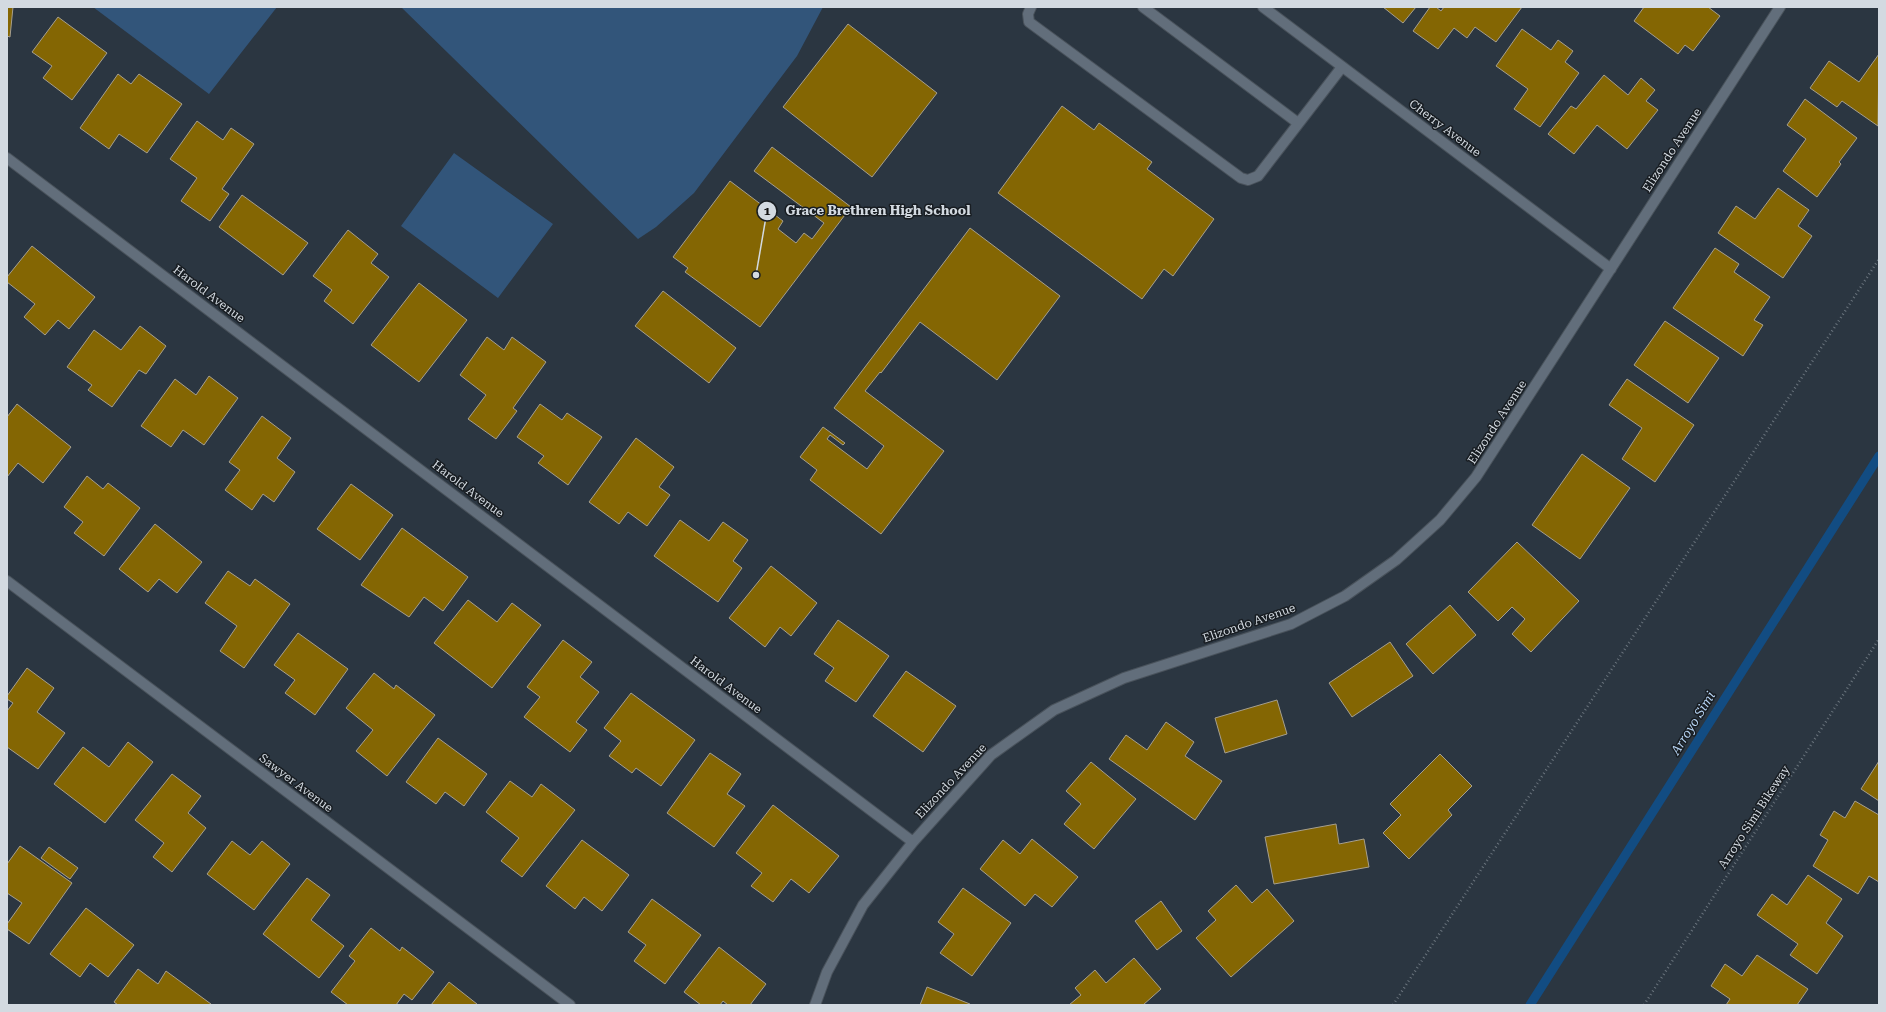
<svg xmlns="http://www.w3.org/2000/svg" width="1886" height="1012" font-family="'Roboto Serif',serif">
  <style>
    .green { fill: #32557a }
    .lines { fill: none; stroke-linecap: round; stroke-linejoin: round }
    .stream { stroke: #124c82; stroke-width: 9 }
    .building { fill: #846603; stroke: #a69f8e }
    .lane-casing { stroke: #49525b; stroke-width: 12 }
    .street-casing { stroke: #49525b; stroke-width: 12 }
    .path { stroke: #6a747d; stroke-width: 2.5; stroke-dasharray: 1 3; stroke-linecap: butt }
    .lane { stroke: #626e7b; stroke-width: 10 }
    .street { stroke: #626e7b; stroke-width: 10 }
    .labels { text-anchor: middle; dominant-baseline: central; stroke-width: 3; stroke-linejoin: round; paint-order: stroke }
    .street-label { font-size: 12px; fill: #d3dae1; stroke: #181d22 }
    .water-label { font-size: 13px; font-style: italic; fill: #b6d3f3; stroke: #181d22 }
    .leader { fill: none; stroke: #d3dae1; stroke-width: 1.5 }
    .callout-dot { fill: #d3dae1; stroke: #181d22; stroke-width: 1.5 }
    .mark-label { font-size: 12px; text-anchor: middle; font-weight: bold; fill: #111 }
    .callout-label { font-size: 13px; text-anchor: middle; font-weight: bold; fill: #d3dae1; stroke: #181d22; stroke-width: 3; stroke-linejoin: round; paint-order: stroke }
  </style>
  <rect width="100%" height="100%" fill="#2b3641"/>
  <!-- green -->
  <path class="green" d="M93,7H277L209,94Z
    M401,7H823L797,56L694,193L656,227L638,239Z
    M454,153L553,224L498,298L401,226Z"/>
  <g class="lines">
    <!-- stream -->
    <path class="stream" d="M1530,1005L1879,456"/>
  </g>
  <!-- building -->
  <path class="building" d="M7,7H13L10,37L7,36Z
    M1383,7H1416L1403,23Z
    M1430,7H1436L1441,11L1444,7H1522L1496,42L1475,27L1467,38L1454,28L1438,49L1413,31Z
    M1644,7H1708L1720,16L1693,51L1685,45L1678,54L1634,21Z
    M58,17L107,53L72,100L43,78L52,66L32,52Z
    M848,24L937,93L872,177L783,107Z
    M1522,29L1551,50L1558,40L1573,51L1565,62L1579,73L1540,127L1514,109L1528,89L1496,66Z
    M1879,54L1878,126L1842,101L1837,107L1810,88L1829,61L1859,82Z
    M118,74L131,84L139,74L182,104L147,153L119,134L109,149L80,128Z
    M1604,75L1628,95L1641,78L1655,90L1646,101L1658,110L1627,149L1597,125L1574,154L1548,134L1571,106L1576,109Z
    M1805,99L1857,138L1839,162L1841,164L1817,197L1783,171L1806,139L1787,125Z
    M1062,106L1094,130L1099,123L1152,162L1147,169L1214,219L1173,276L1164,269L1142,299L998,193Z
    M197,121L223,140L231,128L254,144L222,189L229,194L210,221L181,201L197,178L170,159Z
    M772,147L851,207L760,327L685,272L688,268L673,257L730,181L783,221L778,229L796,243L804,233L812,239L824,223L754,171Z
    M1778,188L1809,210L1798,226L1812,236L1783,278L1718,233L1736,206L1755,219Z
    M242,195L308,243L283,275L219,227Z
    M970,228L1060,296L997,380L920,322L881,373L880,372L865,391L944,451L881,534L810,480L817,470L800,457L823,427L845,443L843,445L830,435L827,439L867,469L884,446L834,408Z
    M348,230L378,254L371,263L389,277L353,324L324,301L332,290L313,276Z
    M32,246L95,297L69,329L58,320L45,335L24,317L35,304L7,282V277Z
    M1715,248L1739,264L1734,272L1770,297L1754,320L1763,325L1743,356L1673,308Z
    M419,283L467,320L419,382L371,345Z
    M663,291L736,348L709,383L635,326Z
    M1665,321L1719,358L1688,403L1634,365Z
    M140,326L166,346L146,374L139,370L112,407L88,390L92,385L67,367L94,330L121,350Z
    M487,337L504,350L512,337L546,362L513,408L517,411L496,439L468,419L486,395L460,375Z
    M209,376L238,398L204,445L183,430L171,447L141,426L175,379L196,395Z
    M1627,379L1694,425L1655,482L1622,459L1642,428L1609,405Z
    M17,404L71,447L43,483L18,463L7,477V417Z
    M540,404L562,420L567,413L602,437L568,485L538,463L544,456L517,437Z
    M262,416L291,438L277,458L295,472L274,502L263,494L252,510L225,490L240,470L229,462Z
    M636,438L674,467L659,487L670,495L647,526L628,512L619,524L589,502Z
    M1582,454L1630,488L1580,559L1532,525Z
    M87,476L103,489L108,483L140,508L104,556L74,533L83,522L64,507Z
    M351,484L393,515L360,560L317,529Z
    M680,520L709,541L723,522L748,540L733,561L742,568L718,602L654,556Z
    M155,524L202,562L177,593L159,579L148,592L119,569Z
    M402,528L468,577L443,611L424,597L409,617L361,585Z
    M1517,542L1579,601L1531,652L1512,634L1525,619L1512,607L1498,621L1468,592Z
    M771,566L817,603L791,636L780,627L765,647L729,618Z
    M228,571L250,586L255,579L290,604L244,668L220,651L237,626L205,603Z
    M468,600L497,622L512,603L541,625L492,688L434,643Z
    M1450,605L1476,635L1433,674L1406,644Z
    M838,620L889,656L856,702L825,681L834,668L814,654Z
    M298,633L348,669L315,715L285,693L295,680L274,665Z
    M563,640L592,662L580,677L599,692L576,722L587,730L570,752L524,717L540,697L527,687Z
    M1390,642L1413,676L1352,717L1329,683Z
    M27,668L54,688L37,712L65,733L38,769L7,747V711L13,703L7,699V696Z
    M906,671L956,706L923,752L873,716Z
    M374,673L394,689L396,685L435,715L387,776L356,751L373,730L346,708Z
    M631,693L695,740L661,786L636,768L632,773L609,756L621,741L604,728Z
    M1277,700L1287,734L1225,753L1215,718Z
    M1166,722L1194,742L1185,756L1222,781L1195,820L1109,759L1126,735L1147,750Z
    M438,738L487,774L464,806L445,792L436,804L406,782Z
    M128,742L153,762L105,823L54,784L83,747L109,767Z
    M710,753L741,774L727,794L745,806L714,847L667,813Z
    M1440,754L1472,786L1448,810L1452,815L1409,859L1383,833L1401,815L1390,804Z
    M1879,761V801L1861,789Z
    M1091,762L1136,799L1094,849L1064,824L1081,804L1066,791Z
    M172,774L201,796L188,813L206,828L172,872L153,857L164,843L135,820Z
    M510,781L532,797L541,784L575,810L522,877L501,861L519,838L486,812Z
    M1855,801L1879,815V882L1869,876L1858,894L1813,866L1828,840L1820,835L1834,811L1845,818Z
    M773,805L839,856L809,893L791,879L773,902L751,886L762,873L736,853Z
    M1336,824L1339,844L1364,839L1369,867L1274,884L1265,837Z
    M1032,839L1078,877L1052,907L1035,894L1025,906L980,869L1003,840L1020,854Z
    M582,840L629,875L602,911L584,897L575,909L546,886Z
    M232,841L250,855L262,841L290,864L254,910L207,874Z
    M20,846L72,883L29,944L7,929V924L22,903L7,893V864Z
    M49,847L78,868L70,879L41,858Z
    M1808,875L1842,899L1826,923L1843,936L1817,974L1790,955L1798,944L1757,915L1772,894L1787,905Z
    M307,878L330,895L311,920L344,946L319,978L263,934Z
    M1236,885L1252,903L1267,889L1294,921L1231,977L1196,938L1216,920L1208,911Z
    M963,888L1011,923L972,976L940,953L954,934L938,922Z
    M652,899L701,935L665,984L634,961L646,945L628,932Z
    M1161,901L1182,931L1157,950L1135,921Z
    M86,908L134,945L108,977L90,963L80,977L50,954Z
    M371,928L400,951L402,947L434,972L412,1000L404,994L396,1005H348L331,992L355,961L349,956Z
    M719,947L766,984L750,1005H728L723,1001L720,1005H701L684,992Z
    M1757,955L1808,989L1797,1005H1726L1730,999L1711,986L1725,964L1742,976Z
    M1134,958L1161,989L1143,1005H1069L1081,995L1075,988L1095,970L1106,983Z
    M138,969L158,984L166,971L211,1004L210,1005H118L114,1002Z
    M449,982L477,1004L476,1005H431Z
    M927,987L970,1004L969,1005H920Z"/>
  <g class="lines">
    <!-- lane casing -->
    <g class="lane-casing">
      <path id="lane" d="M1031,7L1028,14L1029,22L1241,178L1248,180L1258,176L1342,67
        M1143,7L1298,123"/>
    </g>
    <!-- street casing -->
    <g class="street-casing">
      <path id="street" d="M1263,7L1611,269
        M7,158L913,842
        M7,581L570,1005
        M815,1005L827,972L863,905L913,842L991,755L1054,710L1124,678L1291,624L1345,596L1396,560L1440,520L1476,477L1780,7"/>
    </g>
    <!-- path -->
    <path class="path" d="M1393,1005L1879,259
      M1644,1005L1879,639"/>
    <!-- lane -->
    <use href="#lane" class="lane"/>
    <!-- street -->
    <use href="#street" class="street"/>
  </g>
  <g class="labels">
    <!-- street labels -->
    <g class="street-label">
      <text transform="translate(1445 128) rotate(37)">Cherry Avenue</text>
      <text transform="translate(1672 150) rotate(-57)">Elizondo Avenue</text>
      <text transform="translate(209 294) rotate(37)">Harold Avenue</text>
      <text transform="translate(1497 422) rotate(-57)">Elizondo Avenue</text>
      <text transform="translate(468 489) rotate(37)">Harold Avenue</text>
      <text transform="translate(1249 623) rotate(-19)">Elizondo Avenue</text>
      <text transform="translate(726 685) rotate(37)">Harold Avenue</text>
      <text transform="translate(951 781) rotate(-47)">Elizondo Avenue</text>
      <text transform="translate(296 783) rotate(37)">Sawyer Avenue</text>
      <text transform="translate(1754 817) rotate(-57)">Arroyo Simi Bikeway</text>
    </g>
    <!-- water labels -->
    <g class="water-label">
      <text transform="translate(1693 723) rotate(-58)">Arroyo Simi</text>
    </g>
  </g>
  <!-- callouts -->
  <path class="leader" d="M756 275L767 211"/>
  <g class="callout-dot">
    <circle cx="756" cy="275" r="4"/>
    <circle cx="767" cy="211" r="10"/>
  </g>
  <g class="mark-label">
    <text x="767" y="215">1</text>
  </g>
  <g class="callout-label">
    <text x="878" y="215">Grace Brethren High School</text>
  </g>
  <!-- border -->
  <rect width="1886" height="1012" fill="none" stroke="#d3dae1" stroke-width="16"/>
</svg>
